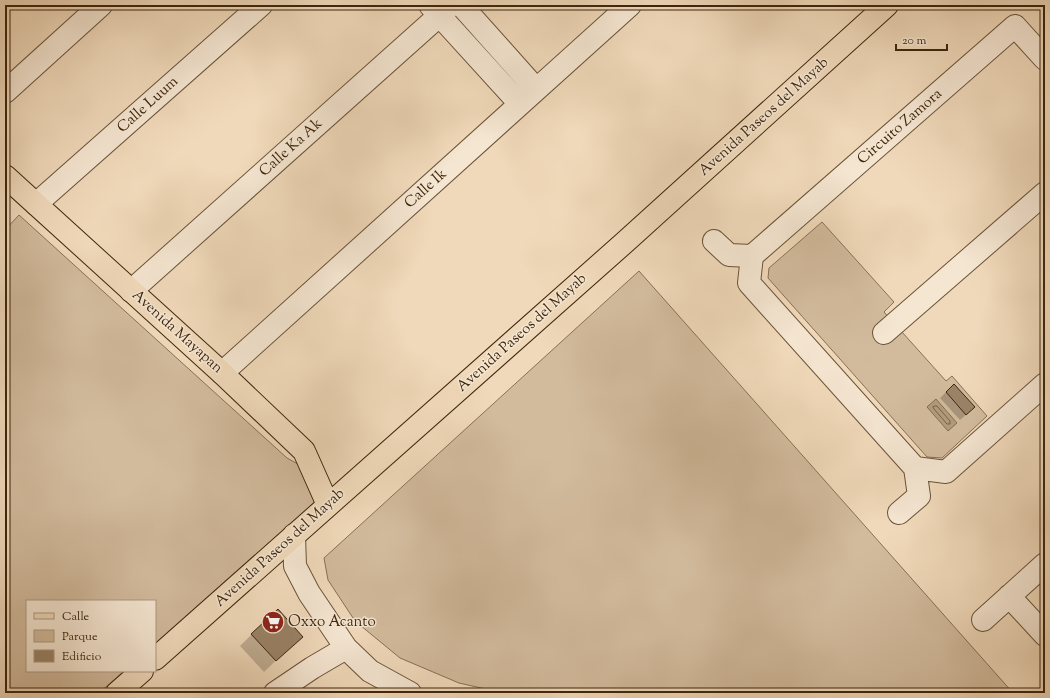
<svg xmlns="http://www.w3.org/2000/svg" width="1050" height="698" font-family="'Sorts Mill Goudy',serif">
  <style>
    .green { fill: #d2bb9d; stroke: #887055 }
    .water { fill: #b39c7f; stroke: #846d51 }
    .shadow { fill: #0003 }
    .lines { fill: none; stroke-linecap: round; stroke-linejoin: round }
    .shore { stroke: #786146; stroke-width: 1 }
    .building { fill: #9a8367; stroke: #3d260d }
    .minor-casing { stroke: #6a5338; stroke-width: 24 }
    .major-casing { stroke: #3d260d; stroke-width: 24 }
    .minor { stroke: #f5e6d2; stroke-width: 22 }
    .major { stroke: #f0d9ba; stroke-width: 22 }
    .labels { text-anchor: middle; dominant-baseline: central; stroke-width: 3; stroke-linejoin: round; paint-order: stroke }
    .street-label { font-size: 15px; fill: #3d260d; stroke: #f5e6d2 }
    .poi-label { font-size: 15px; fill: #3d260d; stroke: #f5e6d2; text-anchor: start }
  </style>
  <rect width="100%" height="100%" fill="#f0d9ba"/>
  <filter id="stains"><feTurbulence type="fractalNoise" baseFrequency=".005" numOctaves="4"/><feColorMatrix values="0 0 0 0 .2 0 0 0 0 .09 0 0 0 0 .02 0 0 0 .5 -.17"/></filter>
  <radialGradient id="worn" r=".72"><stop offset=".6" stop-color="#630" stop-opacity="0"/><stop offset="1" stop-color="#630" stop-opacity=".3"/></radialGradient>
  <!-- green -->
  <path class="green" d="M19,215L287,458L305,468L316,501L155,644V601H27V671H124L99,693H5V230Z
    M822,222L894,302L884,312L946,381L952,376L987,416L942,458L927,457L768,278L769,268Z
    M639,271L1013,693H503L459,683L400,658L355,621L328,580L324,558Z"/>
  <!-- water -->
  <path class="water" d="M936,399L957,423L948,431L927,407Z"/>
  <!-- shadow -->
  <path class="shadow" d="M946,392L968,413L960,420L940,398Z
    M252,634L291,646L264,672L240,646Z"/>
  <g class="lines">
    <!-- shore -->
    <path class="shore" d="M935,406H937L950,421V424H947L934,409L933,407Z"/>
  </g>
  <!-- building -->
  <path class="building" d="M954,384L975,407L966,415L946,392Z
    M278,609L303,637L276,661L251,634Z"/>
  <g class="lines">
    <!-- minor casing -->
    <g class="minor-casing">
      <path id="minor" d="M430,5L520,104
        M461,5L536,89
        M5,92L101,5
        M36,204L261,5
        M714,241L729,255L752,256L749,283L915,468
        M752,256L1015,26L1045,59
        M131,291L451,5
        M884,333L1045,193
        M222,373L630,5
        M899,513L919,496L915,468L946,472L1045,384
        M294,535L295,566L309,593L346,648L370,671L410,693
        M1009,596L1045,635
        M983,620L1045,564
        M275,693L312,668L346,648"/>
    </g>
    <!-- major casing -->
    <g class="major-casing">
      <path id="major" d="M5,176L222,373L304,451L328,505
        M155,659L624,243L887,5
        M117,693L142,671"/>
    </g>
    <!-- minor -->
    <use href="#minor" class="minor"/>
    <!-- major -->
    <use href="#major" class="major"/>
  </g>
  <!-- icons -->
  <defs>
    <g id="supermarket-disc" transform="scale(1.15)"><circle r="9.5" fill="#8f2418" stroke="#f5e6d2"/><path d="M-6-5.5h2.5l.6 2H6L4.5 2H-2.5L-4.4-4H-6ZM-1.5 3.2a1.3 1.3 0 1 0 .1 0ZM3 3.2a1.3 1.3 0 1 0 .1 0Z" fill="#fff"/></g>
  </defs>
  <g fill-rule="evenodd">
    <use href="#supermarket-disc" x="273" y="622"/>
  </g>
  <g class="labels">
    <!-- street labels -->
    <g class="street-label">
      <text transform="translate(148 105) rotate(-42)">Calle Luum</text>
      <text transform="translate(764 117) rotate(-42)">Avenida Paseos del Mayab</text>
      <text transform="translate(900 127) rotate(-41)">Circuito Zamora</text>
      <text transform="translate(291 148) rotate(-42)">Calle Ka Ak</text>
      <text transform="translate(426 189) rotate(-42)">Calle Ik</text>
      <text transform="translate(177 332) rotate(42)">Avenida Mayapan</text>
      <text transform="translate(522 333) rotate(-42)">Avenida Paseos del Mayab</text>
      <text transform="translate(280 548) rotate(-42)">Avenida Paseos del Mayab</text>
    </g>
    <!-- poi labels -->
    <g class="poi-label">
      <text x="288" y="622">Oxxo Acanto</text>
    </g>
  </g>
  <!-- margin -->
  <rect width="1050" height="698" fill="none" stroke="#f0d9ba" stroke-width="20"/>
  <rect x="6" y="6" width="1038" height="686" fill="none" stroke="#3d260d" stroke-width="2"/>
  <rect x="10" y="10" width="1030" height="678" fill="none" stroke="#3d260d"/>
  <!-- legend -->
  <rect x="26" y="600" width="130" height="72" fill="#f5e6d2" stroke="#ab9983"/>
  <rect x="34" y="613" width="20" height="6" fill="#f0d9ba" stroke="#ab9983"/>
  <text x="62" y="620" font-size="12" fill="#3d260d">Calle</text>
  <rect x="34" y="630" width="20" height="12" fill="#d2bb9d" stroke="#ab9983"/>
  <text x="62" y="640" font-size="12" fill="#3d260d">Parque</text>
  <rect x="34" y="650" width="20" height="12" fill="#9a8367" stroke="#ab9983"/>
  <text x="62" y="660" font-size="12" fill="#3d260d">Edificio</text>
  <!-- scale -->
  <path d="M896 44v6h51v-6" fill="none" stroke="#3d260d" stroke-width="2"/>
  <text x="902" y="44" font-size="12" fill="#3d260d" stroke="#f5e6d2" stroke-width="3" paint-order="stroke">20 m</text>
  <rect width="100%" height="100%" filter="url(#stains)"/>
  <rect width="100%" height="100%" fill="url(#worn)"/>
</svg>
